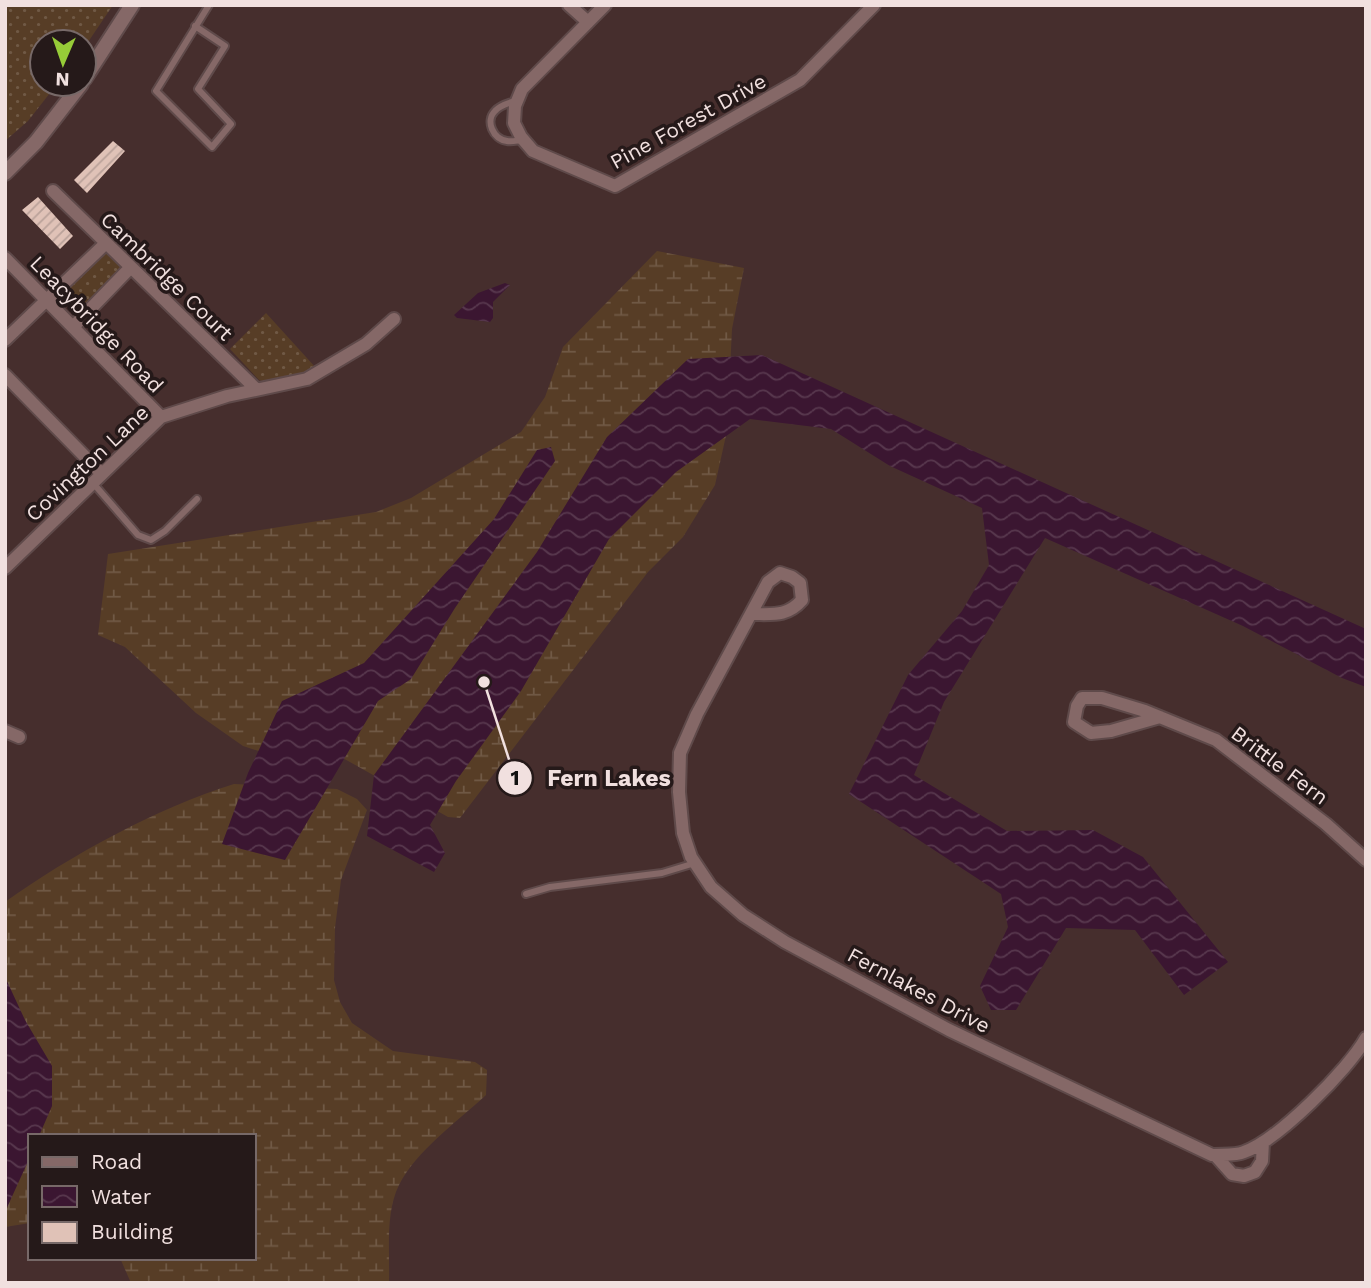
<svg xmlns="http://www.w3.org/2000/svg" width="1371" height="1288" font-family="'Work Sans',sans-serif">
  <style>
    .grass { fill: url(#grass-dots) }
    .wetland { fill: url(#wetland-marsh) }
    .water { fill: url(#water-waves) }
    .building { fill: url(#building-hatch) }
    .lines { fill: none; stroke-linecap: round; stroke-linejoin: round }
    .service-casing { stroke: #5f4a4a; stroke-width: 10 }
    .minor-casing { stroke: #5f4a4a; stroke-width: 16 }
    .tertiary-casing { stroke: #5f4a4a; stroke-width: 18 }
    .service { stroke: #856867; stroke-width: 6 }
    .minor { stroke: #856867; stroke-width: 12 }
    .tertiary { stroke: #856867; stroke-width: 14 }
    .labels { text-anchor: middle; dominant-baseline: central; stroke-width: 7; stroke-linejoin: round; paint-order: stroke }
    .street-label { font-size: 21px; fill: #f1e0df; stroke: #251919 }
    .leader { fill: none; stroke: #f1e0df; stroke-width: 2.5 }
    .callout-dot { fill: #f1e0df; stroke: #251919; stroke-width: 2.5 }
    .mark-label { font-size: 21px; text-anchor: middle; font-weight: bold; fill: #111 }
    .callout-label { font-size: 23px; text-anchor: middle; font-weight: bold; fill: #f1e0df; stroke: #251919; stroke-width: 7; stroke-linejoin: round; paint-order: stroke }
  </style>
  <defs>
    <pattern id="grass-dots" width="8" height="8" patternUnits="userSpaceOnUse" patternTransform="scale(1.75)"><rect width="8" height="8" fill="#573d26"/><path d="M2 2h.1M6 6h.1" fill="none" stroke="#705945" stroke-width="1.8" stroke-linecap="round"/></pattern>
    <pattern id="wetland-marsh" width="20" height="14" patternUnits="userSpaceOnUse" patternTransform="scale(1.75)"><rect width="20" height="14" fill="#573d26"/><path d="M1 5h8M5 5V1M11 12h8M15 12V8" fill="none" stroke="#705945"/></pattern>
    <pattern id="water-waves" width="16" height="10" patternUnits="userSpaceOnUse" patternTransform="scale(1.75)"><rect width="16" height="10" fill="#3b1631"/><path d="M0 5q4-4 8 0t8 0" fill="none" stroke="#58384e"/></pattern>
    <pattern id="building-hatch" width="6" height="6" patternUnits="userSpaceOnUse" patternTransform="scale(1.75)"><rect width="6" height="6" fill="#e0c2b7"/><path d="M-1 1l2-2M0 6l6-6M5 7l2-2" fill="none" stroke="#baa29a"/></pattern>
  </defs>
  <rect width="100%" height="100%" fill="#462e2d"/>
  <!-- grass -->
  <path class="grass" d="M5,5H113L84,48V42H42V84H57L28,121L5,141Z
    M104,249L124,268L79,314L58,294Z
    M266,313L316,368L275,385L259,380L230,349Z"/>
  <!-- wetland -->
  <path class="wetland" d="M657,251L744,268L732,329L727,431L715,485L683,537L648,572L460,818L448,817L341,757H277L243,746L196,713L125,647L98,635L108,554L376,512L411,498L521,432L545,397L563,347Z
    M234,784L337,789L357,799L367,810L341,880L335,928L334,980L340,1002L352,1023L393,1051L475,1062L487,1070L486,1095C458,1121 416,1151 399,1185C385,1213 390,1252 389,1283H131L120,1258H254V1136H30V1223L5,1227V902C71,855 157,808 234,784Z"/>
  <!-- water -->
  <path class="water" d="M505,283L510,285L493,302V318L490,322L457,318L454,315L478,293Z
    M762,355L1366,629V687L1342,678L1243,626L1045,538L944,702L914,775L1007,831L1093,830L1143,857L1228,962L1184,995L1135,930L1066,928L1016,1010H991L980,986L1008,927L1001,894L849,794L908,675L962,611L989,565L982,508L890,466L831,429L750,419L676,472L609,539L521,691L456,781L430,825L445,853L434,872L367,836L374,775L537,552L607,437L688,359Z
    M551,447L555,461L455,608L411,679L378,701L285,860L222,844L248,773L282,701L364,663L494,519L537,450Z
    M5,977L25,1020L52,1066V1106L39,1136H30V1157L5,1212Z"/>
  <!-- building -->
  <path class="building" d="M113,141L125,151L87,193L74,180Z
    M38,197L73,236L60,249L22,210Z"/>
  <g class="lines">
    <!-- service casing -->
    <g class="service-casing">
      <path id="service" d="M195,26L225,46L198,89L231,124L212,147L156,91L209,5
        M515,101C509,103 500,105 495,111C485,121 493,139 507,141C512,142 519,140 524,140
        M93,483L138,535L151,540L165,531L197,499
        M526,894L550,887L662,873L695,863"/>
    </g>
    <!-- minor casing -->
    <g class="minor-casing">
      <path id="minor" d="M569,5L588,22
        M605,5L522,89L515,106L514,123L521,137L533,151L615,186L800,80L874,5
        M53,191L256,389
        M5,258L161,417
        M73,327L130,268
        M5,340L105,244
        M5,375L102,474
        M5,568L161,417L227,396L307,379L366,344L394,319
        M751,614C773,614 787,617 802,600L800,583L792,577L780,573L768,582L697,714L680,753L679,792L683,833L691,857L711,887L743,915L785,942L949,1030L1212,1155C1222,1154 1235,1156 1244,1152C1277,1141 1349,1069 1366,1038
        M1160,717L1111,731L1091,733L1074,722L1077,706L1082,698H1102L1145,711L1216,740L1326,824L1366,860
        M5,731L19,737
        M1215,1155L1232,1174L1244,1176L1255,1172L1262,1161L1263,1142"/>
    </g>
    <!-- tertiary casing -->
    <g class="tertiary-casing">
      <path id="tertiary" d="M84,79L132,5
        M5,173L36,142L81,84"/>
    </g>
    <!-- service -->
    <use href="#service" class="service"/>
    <!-- minor -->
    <use href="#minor" class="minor"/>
    <!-- tertiary -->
    <use href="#tertiary" class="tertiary"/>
  </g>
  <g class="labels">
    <!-- street labels -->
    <g class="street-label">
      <text transform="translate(688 121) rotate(-29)">Pine Forest Drive</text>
      <text transform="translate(167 276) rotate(44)">Cambridge Court</text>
      <text transform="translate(97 324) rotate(46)">Leacybridge Road</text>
      <text transform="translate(87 463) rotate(-43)">Covington Lane</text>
      <text transform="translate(1280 765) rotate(37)">Brittle Fern</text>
      <text transform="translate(919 990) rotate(28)">Fernlakes Drive</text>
    </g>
  </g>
  <!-- callouts -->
  <path class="leader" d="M484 682L515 778"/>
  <g class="callout-dot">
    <circle cx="484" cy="682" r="7"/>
    <circle cx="515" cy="778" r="18"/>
  </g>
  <g class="mark-label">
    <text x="515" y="785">1</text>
  </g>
  <g class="callout-label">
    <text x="609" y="786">Fern Lakes</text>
  </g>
  <!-- border -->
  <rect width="1371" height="1288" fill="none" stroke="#f1e0df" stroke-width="14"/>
  <!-- legend -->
  <rect x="28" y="1134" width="228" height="126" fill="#251919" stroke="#776968" stroke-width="2"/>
  <rect x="42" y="1157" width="35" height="10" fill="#856867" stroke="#776968" stroke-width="2"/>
  <text x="91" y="1169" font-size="21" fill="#f1e0df">Road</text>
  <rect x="42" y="1186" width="35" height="21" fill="url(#water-waves)" stroke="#776968" stroke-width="2"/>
  <text x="91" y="1204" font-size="21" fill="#f1e0df">Water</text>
  <rect x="42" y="1222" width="35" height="21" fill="#e0c2b7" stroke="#776968" stroke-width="2"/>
  <text x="91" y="1239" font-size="21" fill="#f1e0df">Building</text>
  <!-- north arrow -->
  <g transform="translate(63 63) rotate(182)"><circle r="33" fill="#251919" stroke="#776968" stroke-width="2"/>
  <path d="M0-5L12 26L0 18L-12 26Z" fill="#97cc38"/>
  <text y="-10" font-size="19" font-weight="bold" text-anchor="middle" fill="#f1e0df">N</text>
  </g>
</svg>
